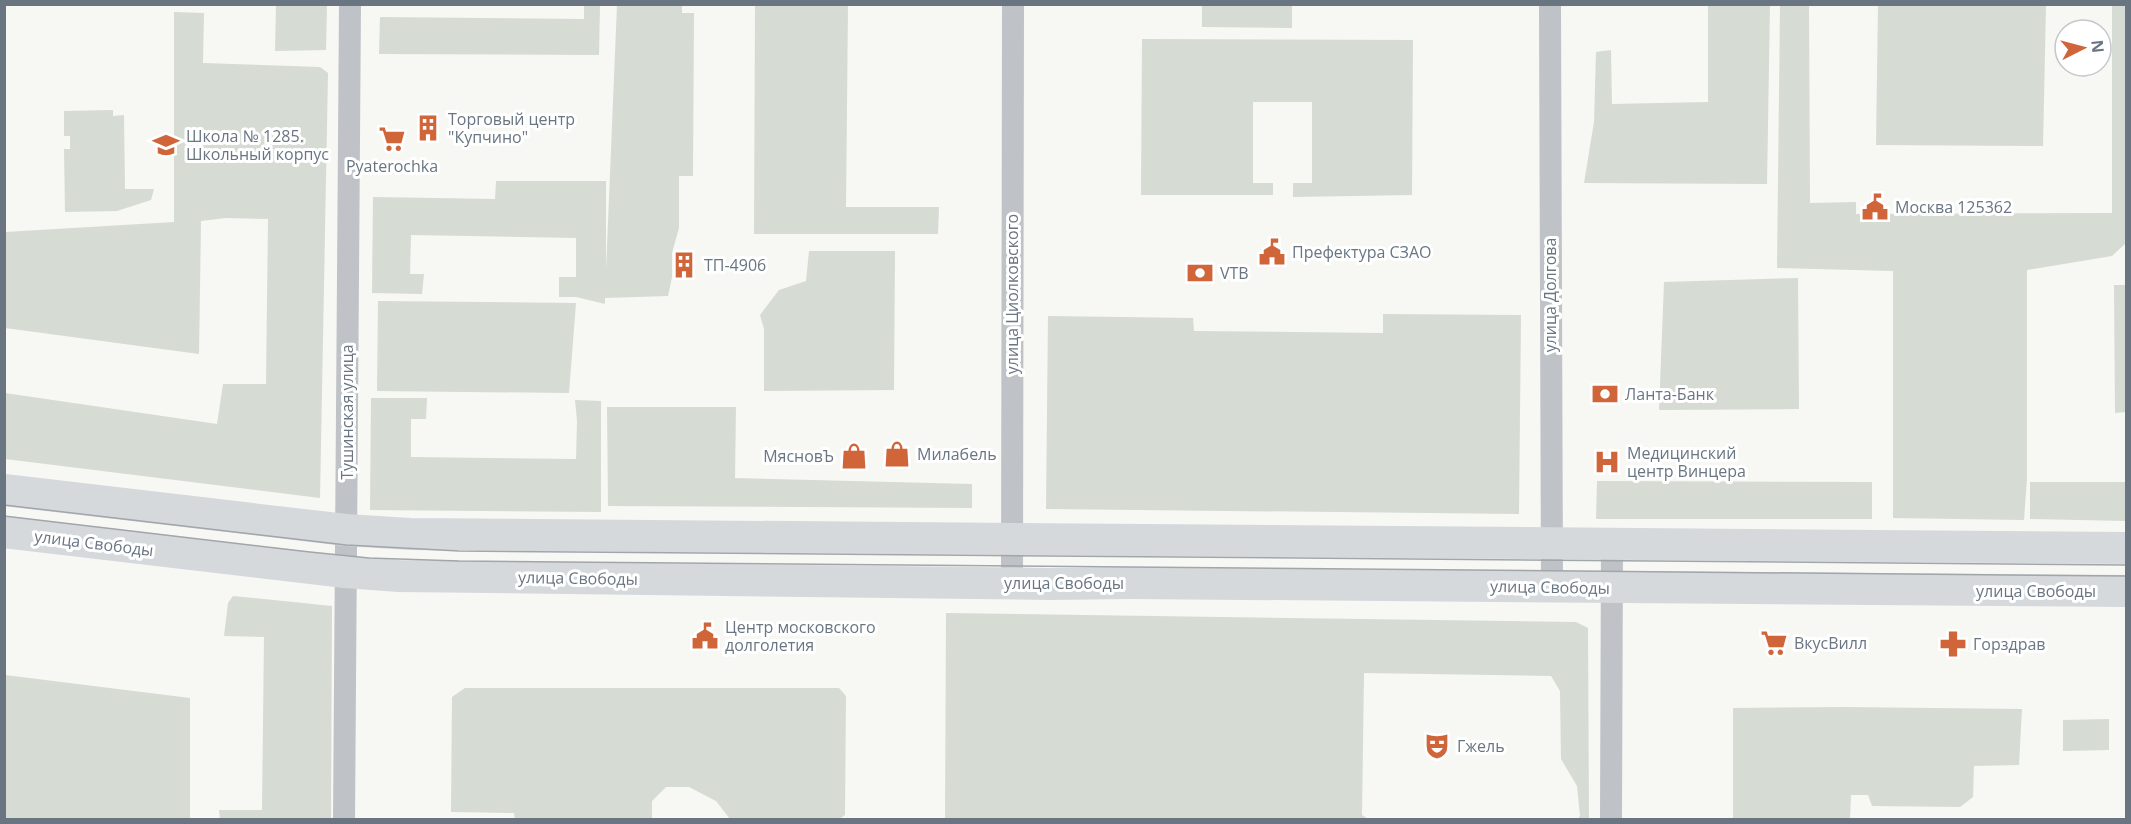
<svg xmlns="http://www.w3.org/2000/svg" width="2131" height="824" font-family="'Open Sans',sans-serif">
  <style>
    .green { fill: #d6dbd4 }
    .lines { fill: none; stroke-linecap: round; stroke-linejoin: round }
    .street { stroke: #bfc2c6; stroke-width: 22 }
    .secondary { stroke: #d5d9dc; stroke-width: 32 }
    .tram { stroke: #a1a6ab; stroke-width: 1.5 }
    .labels { text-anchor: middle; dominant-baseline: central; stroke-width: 6; stroke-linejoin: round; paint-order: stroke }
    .poi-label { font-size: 16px; fill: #697682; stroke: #fff; text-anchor: start }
    .street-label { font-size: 16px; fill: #697682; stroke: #fff }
  </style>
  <rect width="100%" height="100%" fill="#f7f7f4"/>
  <!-- green -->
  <path class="green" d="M276,5H327L326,50L275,51Z
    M584,5H600L599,55L379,54L380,17L584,19Z
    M617,5H682V13H694L693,176H679V228L672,253V277L668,296L605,298V304L576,297H559V277H576V238L411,235L410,274H424L422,294L372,293L373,197L495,199L496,181H606V271Z
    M755,5H848L846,207H939L938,234H754Z
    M1202,5H1292V28L1202,27Z
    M1708,5H1770L1767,184L1584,183L1594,122L1596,52L1611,50L1612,104L1708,102Z
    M1780,5H1809L1810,203L1856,202V214L2112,213V5H2126V243L2112,256L2027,270V479L2024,520L1893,518V271L1777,268Z
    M1878,5H2046L2043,146L1876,145Z
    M174,12L204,13L203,63L320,67L328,73L320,498L5,459V393L217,424L223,384H266L268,219L226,218L201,221L199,354L5,328V232L174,222Z
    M1142,39L1413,40L1412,195L1293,197V183H1312V102H1253V183H1273V195H1141Z
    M113,110V116L124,115L125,189H154L151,200L117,211L65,212L64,149H70V136H64V111Z
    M809,251H895L894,390L764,391V329L760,315L779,290L806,281Z
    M1798,278L1799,409L1659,410L1664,282Z
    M2114,285H2126V412L2115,413Z
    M378,301L576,303L569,393L377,391Z
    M1383,314L1521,315L1519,514L1046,509L1048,316L1193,318L1194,331L1383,333Z
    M371,398H427L426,419H411V457L576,459L577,421L575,400L601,401V512L370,510Z
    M607,407H736L735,478L972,484V508L608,506Z
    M1597,481L1872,482V519H1596Z
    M2030,482H2126V521L2030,519Z
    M233,596L332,606L331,819H220L219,810H262L264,637L224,636L228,603Z
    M946,613L1576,622L1588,628L1589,819H1578L1580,816L1577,786L1561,759L1560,691L1551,676L1364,673L1362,815L1368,819H945Z
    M5,675L190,698V819H5Z
    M465,688H839L846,696L845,815L838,820L730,819L716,801L689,787H666L652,801V819L515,820L514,813L451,812L452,697Z
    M1845,707L2022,709L2019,765L1974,766L1973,797L1960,807L1872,806L1868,795H1851L1850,819H1733V708Z
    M2109,719V750L2063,751V720Z"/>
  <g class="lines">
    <!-- street -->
    <path class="street" d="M1550,4L1552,586
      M1012,583L1013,4
      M344,820L350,4
      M1611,820L1612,544"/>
    <!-- secondary -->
    <path class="secondary" d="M4,490L346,530L410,534L2126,548
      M4,532L345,572L399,576L1051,584L1130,583L2126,591"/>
    <!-- tram -->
    <path class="tram" d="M4,505L346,545L459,551L2126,565
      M4,516L310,552L369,558L459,561L2126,576"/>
  </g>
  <!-- icons -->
  <defs>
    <g id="building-bare" transform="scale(2.07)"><path d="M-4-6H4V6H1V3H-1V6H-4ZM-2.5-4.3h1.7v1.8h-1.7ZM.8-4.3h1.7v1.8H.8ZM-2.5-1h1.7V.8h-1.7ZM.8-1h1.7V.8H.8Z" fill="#d1653a" stroke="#fff" stroke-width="2.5" paint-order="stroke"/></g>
    <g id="supermarket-bare" transform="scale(2.07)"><path d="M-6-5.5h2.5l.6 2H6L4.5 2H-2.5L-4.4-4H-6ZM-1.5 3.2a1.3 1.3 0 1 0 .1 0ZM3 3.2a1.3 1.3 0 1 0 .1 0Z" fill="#d1653a" stroke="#fff" stroke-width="2.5" paint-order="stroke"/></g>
    <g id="school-bare" transform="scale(2.07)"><path d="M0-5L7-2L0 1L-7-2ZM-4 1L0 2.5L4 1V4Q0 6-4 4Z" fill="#d1653a" stroke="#fff" stroke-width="2.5" paint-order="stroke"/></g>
    <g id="civic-bare" transform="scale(2.07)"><path d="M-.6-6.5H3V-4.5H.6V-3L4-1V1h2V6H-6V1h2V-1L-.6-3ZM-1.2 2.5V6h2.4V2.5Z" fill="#d1653a" stroke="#fff" stroke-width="2.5" paint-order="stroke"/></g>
    <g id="bank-bare" transform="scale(2.07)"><path d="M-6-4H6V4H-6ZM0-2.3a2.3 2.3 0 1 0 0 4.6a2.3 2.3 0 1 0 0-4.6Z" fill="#d1653a" stroke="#fff" stroke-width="2.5" paint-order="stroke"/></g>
    <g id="shop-bare" transform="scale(2.07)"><path d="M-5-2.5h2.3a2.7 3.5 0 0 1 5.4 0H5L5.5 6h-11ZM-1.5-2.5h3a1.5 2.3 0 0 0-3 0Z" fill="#d1653a" stroke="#fff" stroke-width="2.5" paint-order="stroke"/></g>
    <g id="hospital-bare" transform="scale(2.07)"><path d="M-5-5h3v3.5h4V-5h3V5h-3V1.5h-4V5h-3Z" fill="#d1653a" stroke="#fff" stroke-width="2.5" paint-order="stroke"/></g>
    <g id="pharmacy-bare" transform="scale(2.07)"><path d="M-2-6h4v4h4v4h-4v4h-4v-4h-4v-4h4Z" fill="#d1653a" stroke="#fff" stroke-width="2.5" paint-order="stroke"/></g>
    <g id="theatre-bare" transform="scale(2.07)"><path d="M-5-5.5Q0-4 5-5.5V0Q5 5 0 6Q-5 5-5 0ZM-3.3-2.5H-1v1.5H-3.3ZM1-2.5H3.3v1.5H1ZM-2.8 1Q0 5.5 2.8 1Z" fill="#d1653a" stroke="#fff" stroke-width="2.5" paint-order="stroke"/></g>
  </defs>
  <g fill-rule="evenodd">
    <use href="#building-bare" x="428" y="128"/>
    <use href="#supermarket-bare" x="392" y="139"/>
    <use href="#school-bare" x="166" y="145"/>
    <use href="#civic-bare" x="1875" y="207"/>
    <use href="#civic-bare" x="1272" y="252"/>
    <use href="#building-bare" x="684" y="265"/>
    <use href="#bank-bare" x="1200" y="273"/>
    <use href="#bank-bare" x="1605" y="394"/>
    <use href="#shop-bare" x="897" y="454"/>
    <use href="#shop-bare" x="854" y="456"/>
    <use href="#hospital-bare" x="1607" y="462"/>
    <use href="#civic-bare" x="705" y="636"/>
    <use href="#supermarket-bare" x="1774" y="643"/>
    <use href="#pharmacy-bare" x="1953" y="644"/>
    <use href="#theatre-bare" x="1437" y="746"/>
  </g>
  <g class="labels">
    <!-- poi labels -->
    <g class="poi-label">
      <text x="448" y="119">Торговый центр<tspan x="448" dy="18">"Купчино"</tspan></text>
      <text x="186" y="136">Школа № 1285.<tspan x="186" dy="18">Школьный корпус</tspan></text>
      <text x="392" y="166" text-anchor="middle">Pyaterochka</text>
      <text x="1895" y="207">Москва 125362</text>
      <text x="1292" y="252">Префектура СЗАО</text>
      <text x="704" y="265">ТП-4906</text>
      <text x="1220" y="273">VTB</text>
      <text x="1625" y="394">Ланта-Банк</text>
      <text x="1627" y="453">Медицинский<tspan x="1627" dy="18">центр Винцера</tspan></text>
      <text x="917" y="454">Милабель</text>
      <text x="834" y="456" text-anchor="end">МясновЪ</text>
      <text x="725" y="627">Центр московского<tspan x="725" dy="18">долголетия</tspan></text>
      <text x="1794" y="643">ВкусВилл</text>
      <text x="1973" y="644">Горздрав</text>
      <text x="1457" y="746">Гжель</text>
    </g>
    <!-- street labels -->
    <g class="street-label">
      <text transform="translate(1012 294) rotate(-90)">улица Циолковского</text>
      <text transform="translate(1550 295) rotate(-90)">улица Долгова</text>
      <text transform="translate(347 412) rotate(-90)">Тушинская улица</text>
      <text transform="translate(94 543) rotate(7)">улица Свободы</text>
      <text transform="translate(578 578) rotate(1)">улица Свободы</text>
      <text x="1064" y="583">улица Свободы</text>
      <text transform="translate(1550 587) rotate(1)">улица Свободы</text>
      <text x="2036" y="591">улица Свободы</text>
    </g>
  </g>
  <!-- border -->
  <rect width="2131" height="824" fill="none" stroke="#697682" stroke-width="12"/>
  <!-- north arrow -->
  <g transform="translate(2083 48) rotate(84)"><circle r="28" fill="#ffffff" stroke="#c3c8cd" stroke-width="1.5"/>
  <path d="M0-4.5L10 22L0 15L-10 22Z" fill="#d1653a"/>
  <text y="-9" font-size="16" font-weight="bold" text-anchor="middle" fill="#697682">N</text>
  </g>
</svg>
